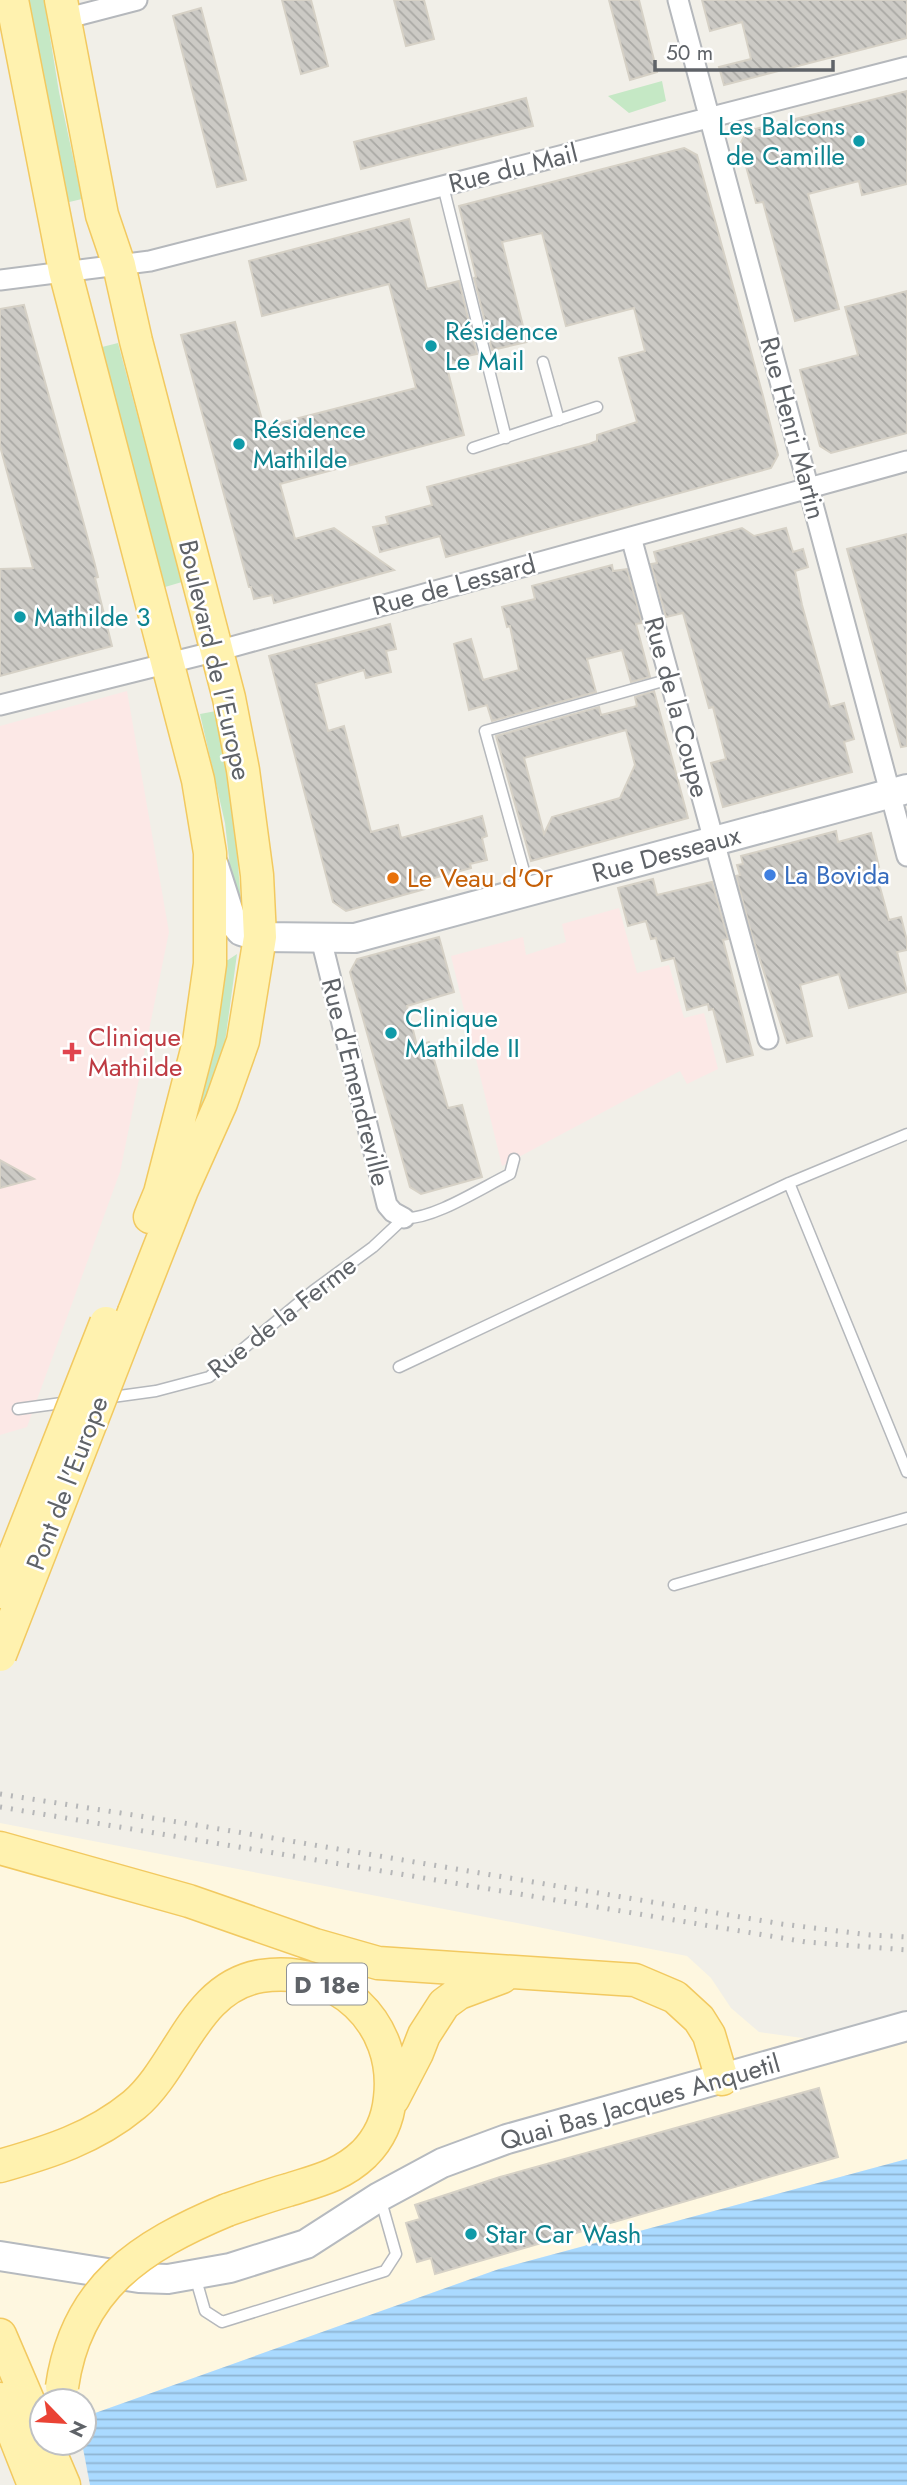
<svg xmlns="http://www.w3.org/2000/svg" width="907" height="2485" font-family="Jost,sans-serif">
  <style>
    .commercial { fill: #fef7e0 }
    .medical { fill: #fce8e6 }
    .grass { fill: #c5e8c5 }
    .water { fill: url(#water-rules) }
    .pier { fill: #f1efe8 }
    .building { fill: url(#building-back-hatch); stroke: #d6d1c6; stroke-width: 2; fill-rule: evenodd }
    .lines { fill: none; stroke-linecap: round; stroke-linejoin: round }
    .lane-casing { stroke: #b5b8bc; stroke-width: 13 }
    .street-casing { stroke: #b5b8bc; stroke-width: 23 }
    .secondary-casing { stroke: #b6babf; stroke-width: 32 }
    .primary-casing { stroke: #f2c960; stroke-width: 35 }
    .lane { stroke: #fff; stroke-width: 10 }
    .street { stroke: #fff; stroke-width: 19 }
    .secondary { stroke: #fff; stroke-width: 28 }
    .primary { stroke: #fff2af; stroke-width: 32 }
    .rail { stroke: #b6b7b8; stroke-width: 5; stroke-dasharray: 2 9; stroke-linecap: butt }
    .primary-bridge-casing { stroke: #f2c960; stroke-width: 35; stroke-linecap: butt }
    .primary-bridge { stroke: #fff2af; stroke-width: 32 }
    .culture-dot { fill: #0f9aa8; stroke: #fff; stroke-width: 2.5 }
    .shop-dot { fill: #3f7fe0; stroke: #fff; stroke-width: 2.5 }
    .food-dot { fill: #e8710a; stroke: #fff; stroke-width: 2.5 }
    .health-dot { fill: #e0444e; stroke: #fff; stroke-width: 2.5 }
    .labels { text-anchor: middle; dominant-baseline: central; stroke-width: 5; stroke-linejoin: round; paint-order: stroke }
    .shield { fill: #fff; stroke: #8f9295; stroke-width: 2 }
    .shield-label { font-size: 24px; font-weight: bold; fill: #5f6368 }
    .culture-label { font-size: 26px; fill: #0d838f; stroke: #fff; text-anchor: start }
    .street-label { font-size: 26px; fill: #5f6368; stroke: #fff }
    .shop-label { font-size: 26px; fill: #366cbe; stroke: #fff; text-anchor: start }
    .food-label { font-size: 26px; fill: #c56008; stroke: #fff; text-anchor: start }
    .health-label { font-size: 26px; fill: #be3a42; stroke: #fff; text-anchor: start }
  </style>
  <defs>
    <pattern id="water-rules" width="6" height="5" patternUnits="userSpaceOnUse" patternTransform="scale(1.75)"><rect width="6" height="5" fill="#aadaff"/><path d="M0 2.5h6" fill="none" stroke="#8eb4d2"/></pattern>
    <pattern id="building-back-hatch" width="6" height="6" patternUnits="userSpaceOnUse" patternTransform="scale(1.75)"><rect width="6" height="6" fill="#cccac5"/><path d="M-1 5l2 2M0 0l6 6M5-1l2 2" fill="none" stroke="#a9a8a4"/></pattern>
  </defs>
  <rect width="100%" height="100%" fill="#f1efe8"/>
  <!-- commercial -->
  <path class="commercial" d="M0,1823L687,1956L711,1978L731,2008L759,2032L810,2039L907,2016V2159L499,2269L84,2417V2401H42L0,2445Z"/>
  <!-- medical -->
  <path class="medical" d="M127,691L169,932L120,1172L27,1427L0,1435V726Z
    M619,908L637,973L669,965L684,1018L704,1013L718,1069L687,1084L680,1071L502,1166L451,956L523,937L526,955L566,942L562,924Z"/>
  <!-- grass -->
  <path class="grass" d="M23,0H44L59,92L82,199L65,203Z
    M662,81L666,101L629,113L608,96Z
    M118,343L182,582L165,587L102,347Z
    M216,711L232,792L241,902L239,904L234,902L225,823L200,714Z
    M237,954L223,1057L190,1152L186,1137L218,959L228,960Z"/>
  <!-- water -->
  <path class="water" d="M907,2159V2485H0V2445L84,2443V2417L499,2269Z"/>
  <!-- pier -->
  <path class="pier" d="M0,2441L82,2443L90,2485H0Z"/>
  <!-- building -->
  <path class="building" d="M282,0H311L328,66L301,74Z
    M394,0H424L434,39L406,46Z
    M609,0H639L657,72L630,80Z
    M702,0H907V38L724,85L719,67L751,59L742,22L710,31Z
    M201,8L246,180L217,187L173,16Z
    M907,91V184L862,195L859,181L808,194L839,309L795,321L763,202L756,203L740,144L747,131Z
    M526,98L533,126L361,169L354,142Z
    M684,148L697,155L763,396L778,455L771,468L446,557L440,536L380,552L373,527L388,524L386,517L432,505L427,487L589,444L597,441V435L637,422L619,358L645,351L634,308L566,326L542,233L502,242L527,342L492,350L474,278L476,277L459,206Z
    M409,219L427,289L459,281L477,354L467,356L468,360L446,364L464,435L280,484L295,539L334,528L394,570L274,603L272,595L254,599L251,587H249L181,335L235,322L264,427L416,388L389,284L262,316L249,261Z
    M907,291V433L831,453L820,446L800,370L858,355L845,307Z
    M24,305L94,561L98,577L95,578L112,646L0,676V569L33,568L0,446V309Z
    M742,528L754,536L786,528L793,552L803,549L808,567L795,571L802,605L830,707L844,703L854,739L844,742L852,772L723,807L711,763L726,759L713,707L709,708L683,613L666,617L651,564L657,563L654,552Z
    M907,534V746L901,747L847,549Z
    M612,565L613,571L627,569L642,623L636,624L650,677L631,682L622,650L587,659L596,692L492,721L487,705L469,710L454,644L471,639L483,680L519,670L510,626L507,627L502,607L535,599L532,586Z
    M390,624L396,649L386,651L391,672L366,678L364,670L316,684L328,731L344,726L371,832L398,825L401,838L482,816L487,836L482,838L487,860L470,864L471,868L423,881L425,889L346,911L333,902L269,656Z
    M654,691L688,818L531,861L496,736L599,707L601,715L637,706L635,697ZM626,730L635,765L620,798L552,817L544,834L524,758Z
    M836,831L838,842L871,833L879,867L875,869L889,920L901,917L907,941V950L897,952L907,992L849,1008L839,974L800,985L812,1036L787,1043L751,932L736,876L740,875L737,865L743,864L741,856Z
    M653,879L657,895L712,882L728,939L723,940L753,1055L727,1062L713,1009L709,1010L708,1004L687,1010L674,958L662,961L656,938L651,939L646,921L628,926L618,888Z
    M439,937L454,992L407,1006L417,1046L429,1042L448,1108L462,1105L482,1177L421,1194L410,1187L350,972L357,959Z
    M0,1160L34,1179L0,1188Z
    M819,2088L838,2157L435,2274L431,2258L417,2262L406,2223L420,2219L415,2205L500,2177Z"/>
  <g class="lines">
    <!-- lane casing -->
    <g class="lane-casing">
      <path id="lane" d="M443,186L506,438
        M543,362L559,420
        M473,448L597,407
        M529,889L485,731L670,679
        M789,1183L907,1472
        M399,1367L789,1183L907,1134
        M105,1398L156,1391L209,1377L313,1291L373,1247L404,1218C433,1220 483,1187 510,1174L514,1159
        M18,1409L69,1402
        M674,1585L907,1518
        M195,2276L205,2311L222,2322L385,2271L396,2254L381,2201"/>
    </g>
    <!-- street casing -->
    <g class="street-casing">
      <path id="street" d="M678,0L907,856
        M64,19L137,0
        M0,280L150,261L907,67
        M631,537L768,1039
        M0,705L217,651L907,461
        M324,938L323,947L387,1205L393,1212L404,1218"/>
    </g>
    <!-- secondary casing -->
    <g class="secondary-casing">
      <path id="secondary" d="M214,866L231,919L241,931L260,937L355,938L907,789
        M0,2256L139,2278L168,2279L230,2268L306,2244L379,2197L442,2163L507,2139L907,2026"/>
    </g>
    <!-- primary casing -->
    <g class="primary-casing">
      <path id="primary" d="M12,0L65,271L198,780L210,853V964L199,1042L160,1193L150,1217
        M61,0L102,215L119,265L136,341L229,698L243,770L257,875L260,937L243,1041L221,1103L182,1190L134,1312
        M0,1848L189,1901L315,1945L378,1963L635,1980L675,1997L699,2019L709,2035L722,2079
        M393,2099L417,2053L424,2035L444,2004L459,1993L502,1977
        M0,2166C49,2152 94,2138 134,2105C180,2066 194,1987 261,1976C336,1964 399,2022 390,2098C388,2119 379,2139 364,2154C341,2176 316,2181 288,2190C267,2196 247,2203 227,2210
        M0,2335L42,2433
        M0,2399L34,2485
        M46,2443L64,2485"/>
    </g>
    <!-- lane -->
    <use href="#lane" class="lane"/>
    <!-- street -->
    <use href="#street" class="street"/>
    <!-- secondary -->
    <use href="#secondary" class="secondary"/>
    <!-- primary -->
    <use href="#primary" class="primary"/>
    <!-- rail -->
    <path class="rail" d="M0,1794L184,1823L782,1924L870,1935L907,1937
      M0,1807L806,1942L907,1950"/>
    <!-- primary-bridge casing -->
    <g class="primary-bridge-casing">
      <path id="primary-bridge" d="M0,1592L106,1323
        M0,1655L134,1312
        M62,2387C76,2287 141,2246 227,2210"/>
    </g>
    <!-- primary-bridge -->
    <use href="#primary-bridge" class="primary-bridge"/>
  </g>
  <!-- markers -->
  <g class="culture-dot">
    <circle cx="859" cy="141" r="7"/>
    <circle cx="431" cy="346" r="7"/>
    <circle cx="239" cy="444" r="7"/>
    <circle cx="20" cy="617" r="7"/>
    <circle cx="391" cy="1033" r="7"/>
    <circle cx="471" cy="2234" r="7"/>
  </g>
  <circle class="shop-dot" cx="770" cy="875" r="7"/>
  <circle class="food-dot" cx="393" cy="878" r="7"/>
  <path class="health-dot" d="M68.5 1041.5h7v7h7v7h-7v7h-7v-7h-7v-7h7z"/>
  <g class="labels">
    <!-- shield labels -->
    <rect class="shield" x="287" y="1963.5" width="80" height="41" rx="5"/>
    <g class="shield-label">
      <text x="327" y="1984">D 18e</text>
    </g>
    <!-- culture labels -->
    <g class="culture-label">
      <text x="845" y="126" text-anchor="end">Les Balcons<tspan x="845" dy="30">de Camille</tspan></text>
      <text x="445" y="331">Résidence<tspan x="445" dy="30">Le Mail</tspan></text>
      <text x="253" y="429">Résidence<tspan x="253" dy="30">Mathilde</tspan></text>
      <text x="34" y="617">Mathilde 3</text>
      <text x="405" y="1018">Clinique<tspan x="405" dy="30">Mathilde II</tspan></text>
      <text x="485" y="2234">Star Car Wash</text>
    </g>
    <!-- street labels -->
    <g class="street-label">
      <text transform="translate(513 168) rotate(-14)">Rue du Mail</text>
      <text transform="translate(793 428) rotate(75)">Rue Henri Martin</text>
      <text transform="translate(454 585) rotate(-15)">Rue de Lessard</text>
      <text transform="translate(215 660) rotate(77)">Boulevard de l'Europe</text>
      <text transform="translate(677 707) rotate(75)">Rue de la Coupe</text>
      <text transform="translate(666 854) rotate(-15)">Rue Desseaux</text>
      <text transform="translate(356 1082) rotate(76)">Rue d'Emendreville</text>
      <text transform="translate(282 1317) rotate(-38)">Rue de la Ferme</text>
      <text transform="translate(67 1483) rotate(-69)">Pont de l'Europe</text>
      <text transform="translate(640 2102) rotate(-16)">Quai Bas Jacques Anquetil</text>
    </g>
    <!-- shop labels -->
    <g class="shop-label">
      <text x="784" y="875">La Bovida</text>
    </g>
    <!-- food labels -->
    <g class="food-label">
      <text x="407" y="878">Le Veau d'Or</text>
    </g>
    <!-- health labels -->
    <g class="health-label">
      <text x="88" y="1037">Clinique<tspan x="88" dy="30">Mathilde</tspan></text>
    </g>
  </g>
  <!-- north arrow -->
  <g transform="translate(63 2422) rotate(115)"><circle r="33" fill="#ffffff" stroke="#bfc1c3" stroke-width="2"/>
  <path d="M0-5L12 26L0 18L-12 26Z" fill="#ea4335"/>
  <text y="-10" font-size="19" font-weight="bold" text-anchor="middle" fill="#5f6368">N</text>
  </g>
  <!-- scale -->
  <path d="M655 60v10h178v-10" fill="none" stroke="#5f6368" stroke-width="3.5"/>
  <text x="666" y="60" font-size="21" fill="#5f6368" stroke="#ffffff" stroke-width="5" paint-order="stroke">50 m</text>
</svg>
